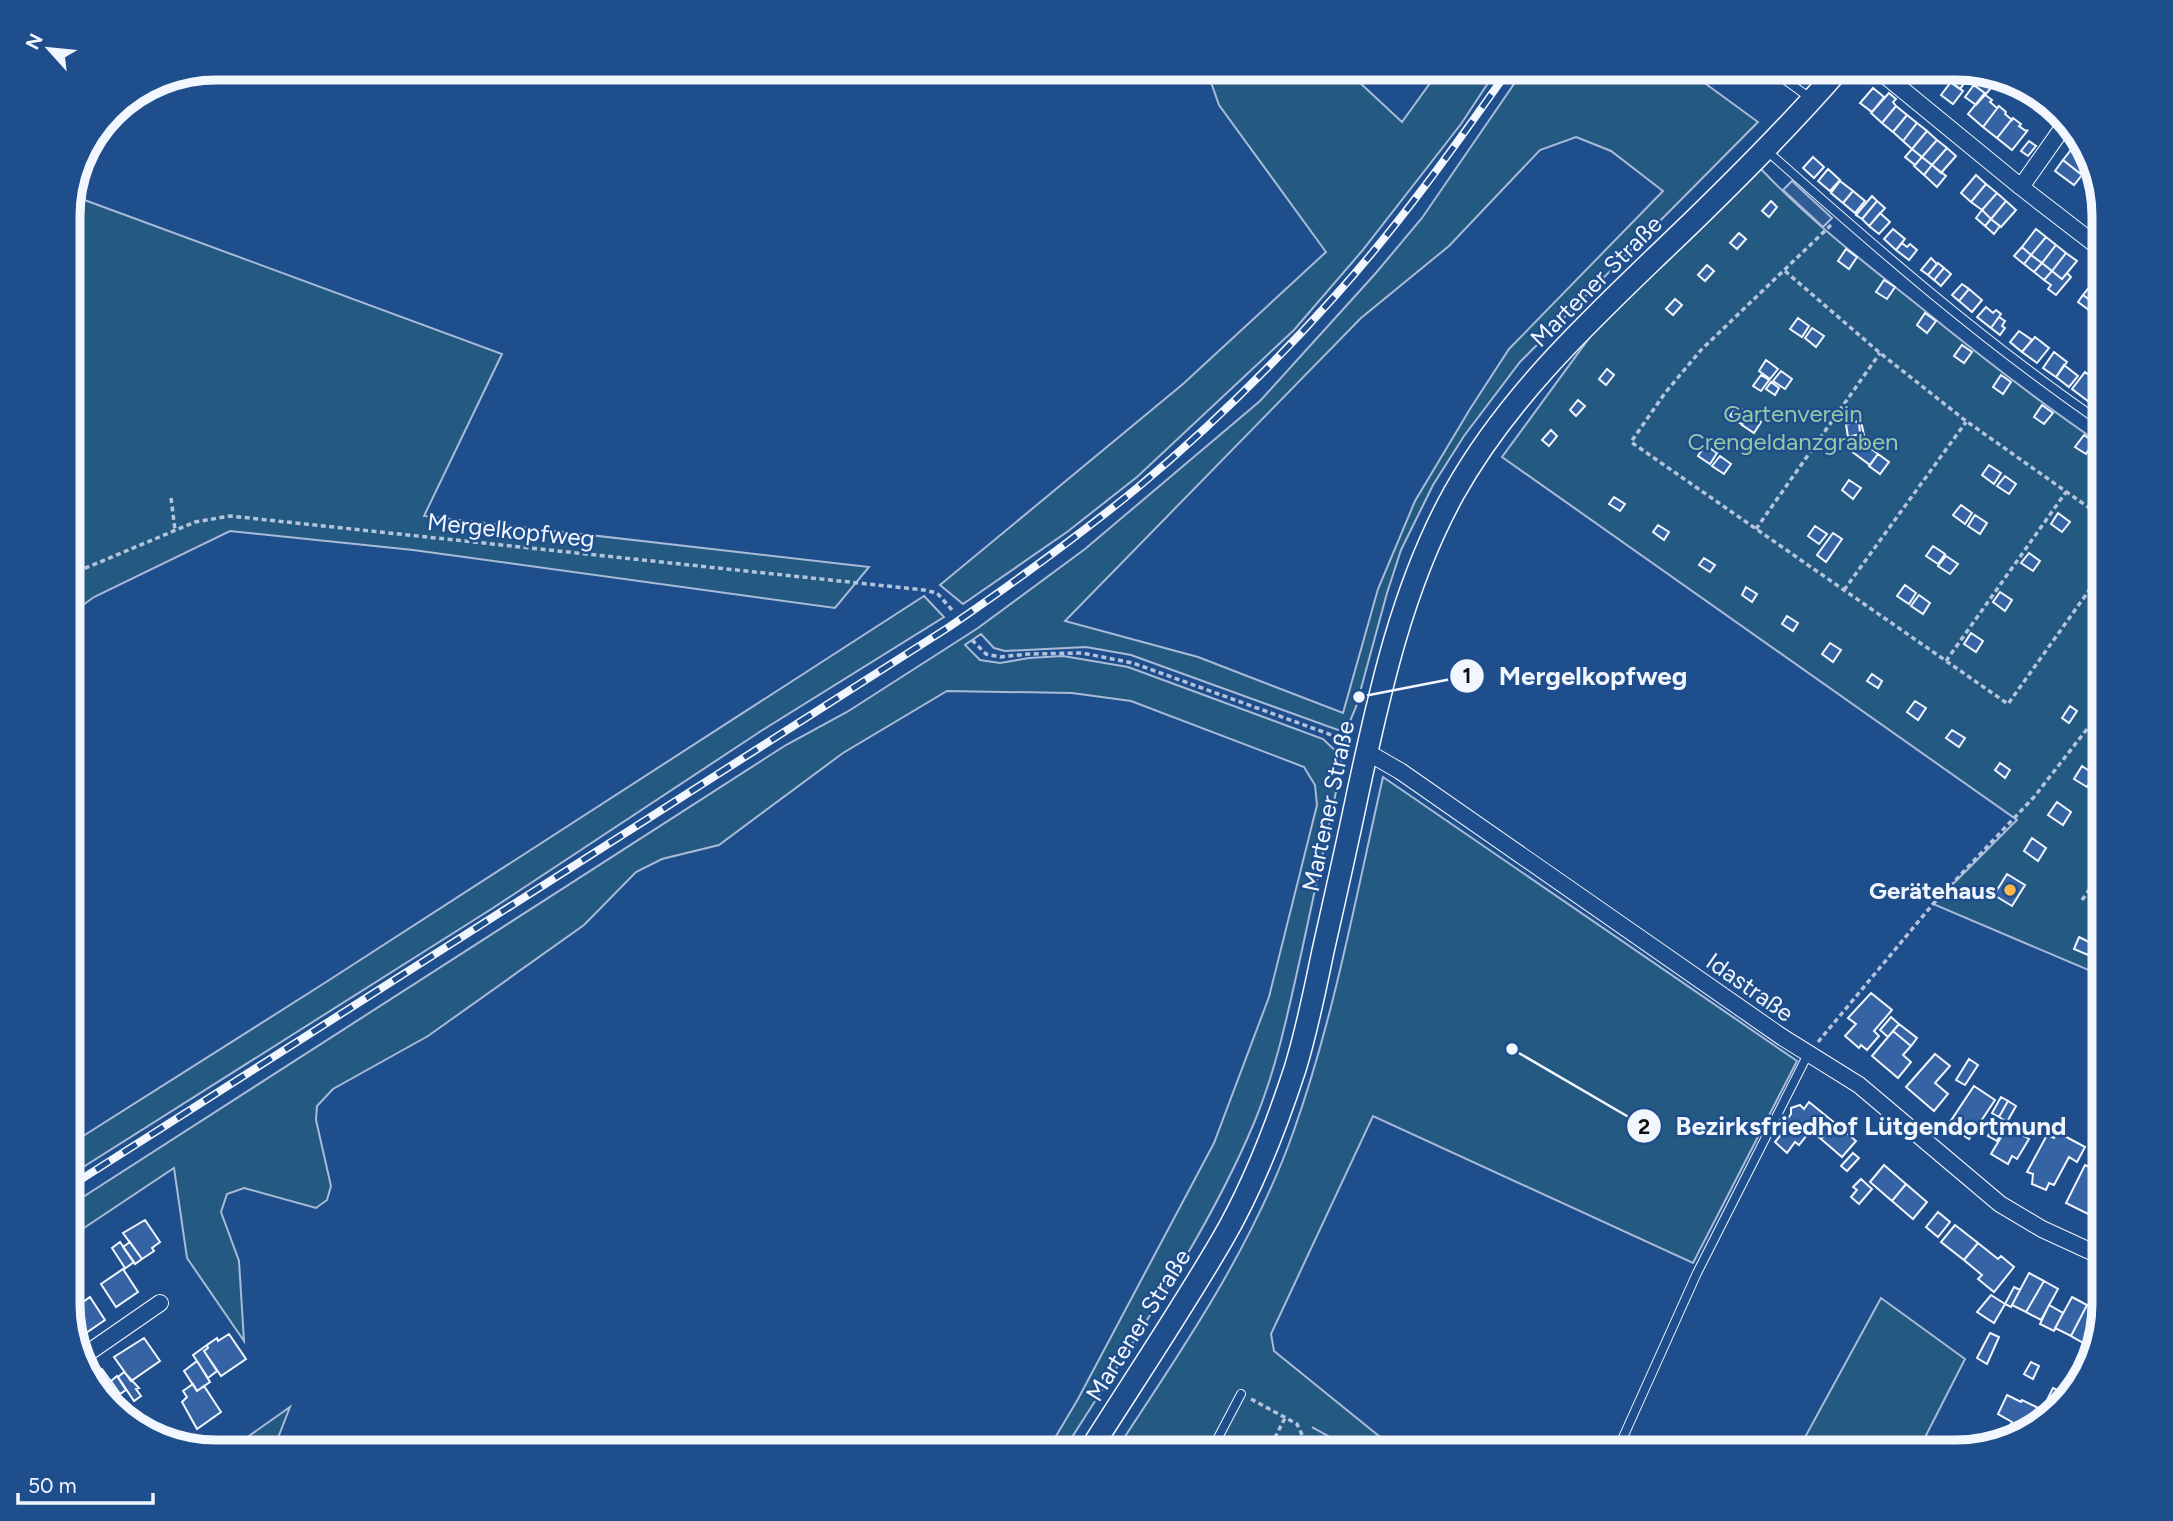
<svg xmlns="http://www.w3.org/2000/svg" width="2173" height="1521" font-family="Figtree,sans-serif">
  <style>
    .green { fill: #245a82; stroke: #a8bbd7; stroke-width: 2; fill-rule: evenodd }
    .parking { fill: #305b95; stroke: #a8bbd7; stroke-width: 2 }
    .building { fill: #3563a3; stroke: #f2f6ff; stroke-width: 2 }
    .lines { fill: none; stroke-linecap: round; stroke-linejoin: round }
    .service-casing { stroke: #f2f6ff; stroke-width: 10 }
    .minor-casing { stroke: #f2f6ff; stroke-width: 18 }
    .tertiary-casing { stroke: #f2f6ff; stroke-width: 24 }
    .path { stroke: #b3c4dc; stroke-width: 3.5; stroke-dasharray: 5 3.5; stroke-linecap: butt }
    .service { stroke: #1f4e8c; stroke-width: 8 }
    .minor { stroke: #1f4e8c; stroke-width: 16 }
    .tertiary { stroke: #1f4e8c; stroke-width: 21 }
    .rail-casing { stroke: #f2f6ff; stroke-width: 8 }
    .rail { stroke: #1f4e8c; stroke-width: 5; stroke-dasharray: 16; stroke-linecap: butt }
    .poi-dot { fill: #ffb74d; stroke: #1f4e8c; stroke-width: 2.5 }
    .labels { text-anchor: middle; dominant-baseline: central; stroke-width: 5; stroke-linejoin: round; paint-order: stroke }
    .street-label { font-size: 24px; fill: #f2f6ff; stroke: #1f4e8c }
    .park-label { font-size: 24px; fill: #97c8a6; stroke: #1f4e8c }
    .poi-label { font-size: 24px; font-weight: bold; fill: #f2f6ff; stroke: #1f4e8c; text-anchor: end }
    .rim { fill: none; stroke: #f2f6ff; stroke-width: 9 }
    .leader { fill: none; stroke: #f2f6ff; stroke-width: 2.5 }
    .callout-dot { fill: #f2f6ff; stroke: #1f4e8c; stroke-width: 2.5 }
    .mark-label { font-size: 21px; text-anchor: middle; font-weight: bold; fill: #111 }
    .callout-label { font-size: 26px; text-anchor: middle; font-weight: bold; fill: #f2f6ff; stroke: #1f4e8c; stroke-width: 5; stroke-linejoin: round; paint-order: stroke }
  </style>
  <rect width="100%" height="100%" fill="#1f4e8c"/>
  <!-- green -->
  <path class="green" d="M1206,68H1344L1402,122L1441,68H1498L1461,124L1362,251L1294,330L1137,477L1067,532L963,604L940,585L1183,384L1326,252L1219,105Z
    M1525,68H1684L1758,122L1520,362L1464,436L1433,485L1401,550L1387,593L1356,707L1348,726L1338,730L1131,655L1086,647L1005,651L994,648L981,634L965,645L980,660L1000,663L1029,658L1063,656L1128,667L1323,739L1340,755L1342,764C1329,826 1315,888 1302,950C1289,1008 1277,1068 1254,1123C1205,1240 1129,1346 1062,1453H1046L1078,1399L1214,1143L1269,997L1317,805L1315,785L1304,767L1131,701L1072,693L947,691L843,753L719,845L662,859L636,872L584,925L428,1036L333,1089L317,1106L316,1120L331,1186L327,1200L316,1208L244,1188L227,1194L221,1212L239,1261L244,1341L187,1258L174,1168L69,1238V1206L786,745L847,712L978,628L1085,549L1260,401L1375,274L1422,218ZM1576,137L1611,151L1663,191L1509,349L1470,409L1415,501L1378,589L1343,713L1198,657L1065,621L1361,318L1449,246L1540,150Z
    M1761,169C1807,218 1861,260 1914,302C1976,353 2039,402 2105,447V977L1933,904L2017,820L1502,457L1598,326Z
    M71,195L502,354L424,516L869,567L835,608L413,550L230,531L94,597L69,615V207Z
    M924,596L944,617L761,731L493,908L69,1176V1145L323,984Z
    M1383,777L1797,1061L1693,1263L1373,1116L1271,1334L1274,1351L1390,1445L1389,1453H1359L1312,1427L1357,1453H1114C1181,1352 1252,1248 1293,1133C1334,1018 1356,896 1383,777Z
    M1881,1298L1965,1359L1917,1453H1791L1803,1441Z
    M290,1407L272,1453H220L246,1438Z"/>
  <!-- parking -->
  <path class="parking" d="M1792,181L1832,218L1823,227L1783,190Z"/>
  <!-- building -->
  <path class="building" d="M1906,68H1925L1918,78Z
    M1925,68H1938L1928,81L1920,75Z
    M1958,78L1965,82L1960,89L1953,84Z
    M1980,79L1991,88L1986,94L1975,86Z
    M1951,82L1963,91L1953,104L1941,95Z
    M1974,85L1986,94L1976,105L1965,97Z
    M1873,88L1884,97L1872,112L1860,103Z
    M1889,93L1896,99L1893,102L1896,106L1882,123L1871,113Z
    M1984,94L1992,100L1990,102L1997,108L1999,106L1983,127L1968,114Z
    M1896,106L1907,115L1893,132L1882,123Z
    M1999,106L2006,112L2005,114L2012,120L2013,118L1997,138L1983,127Z
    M1907,115L1917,123L1903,141L1893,132Z
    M2013,118L2021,124L2019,126L2026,131L2028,130L2012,150L1997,138Z
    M1917,123L1927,131L1912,149L1903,141Z
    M1927,131L1937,140L1922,157L1912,149Z
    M2079,139L2085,144L2090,164L2071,150Z
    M1937,140L1947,148L1932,165L1922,157Z
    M2029,141L2036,146L2028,156L2021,151Z
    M1947,148L1956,156L1941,173L1932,165Z
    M1912,149L1922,157L1915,165L1905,157Z
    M2071,150L2090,164L2082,175L2063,160Z
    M1813,157L1824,167L1814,178L1803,168Z
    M1922,157L1932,165L1924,175L1914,166Z
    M2063,160L2082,175L2074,185L2055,171Z
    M2090,164L2094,176L2090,181L2082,175Z
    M1932,165L1946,176L1937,187L1924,175Z
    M1828,169L1840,180L1830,191L1818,181Z
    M1976,175L1986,184L1971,202L1961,193Z
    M1840,181L1853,191L1843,203L1831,193Z
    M1986,184L1997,193L1982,210L1971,202Z
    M1853,191L1865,201L1855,213L1843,203Z
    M1997,193L2006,201L1991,219L1982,210Z
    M1872,196L1877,201L1862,219L1856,215Z
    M1771,201L1777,207L1769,217L1762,211Z
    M1877,201L1885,208L1869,226L1862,219Z
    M2006,201L2016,210L2001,227L1991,219Z
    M1982,210L1991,219L1985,226L1976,218Z
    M1880,213L1890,222L1879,234L1869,226Z
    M1991,219L2000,226L1994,234L1985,226Z
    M1893,229L1905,239L1896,250L1884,239Z
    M2036,229L2046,237L2031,255L2022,247Z
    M1739,233L1746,239L1737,249L1730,243Z
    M2046,237L2056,245L2042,263L2031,255Z
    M1902,243L1907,247L1910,244L1917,250L1909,260L1896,250Z
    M2056,245L2066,253L2052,271L2042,263Z
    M2022,247L2031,255L2024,264L2014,256Z
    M1846,249L1857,257L1849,269L1838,261Z
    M2066,253L2077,261L2062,279L2052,271Z
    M2031,255L2042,263L2034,272L2024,264Z
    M1931,258L1937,264L1928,275L1921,270Z
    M1938,263L1944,268L1934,280L1928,275Z
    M2042,263L2052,271L2044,280L2034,272Z
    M1707,265L1714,271L1705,281L1698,275Z
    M1944,268L1951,274L1941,286L1934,280Z
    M2052,271L2062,279L2067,273L2071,277L2056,295L2048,289L2051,285L2044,280Z
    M2098,276L2105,282V289L2094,303L2083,295Z
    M1884,280L1895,287L1887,299L1876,292Z
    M1962,284L1969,289L1959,301L1952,295Z
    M1969,289L1982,300L1972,312L1959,301Z
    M2105,289V311L2094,303Z
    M2083,295L2094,303L2089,310L2078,302Z
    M1675,299L1682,305L1673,315L1666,309Z
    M2094,303L2105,311L2100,318L2089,310Z
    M1986,307L1993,313L1996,310L2001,314L1991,328L1977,317Z
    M1925,313L1936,321L1927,333L1917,325Z
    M1999,317L2005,321L2002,326L2005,328L2000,335L1991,328Z
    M1798,318L1809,326L1802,337L1790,329Z
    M1812,328L1824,336L1816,347L1805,338Z
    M2019,331L2032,340L2022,352L2010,342Z
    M2035,337L2049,348L2037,363L2022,352Z
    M1962,345L1972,352L1964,363L1954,356Z
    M2054,352L2067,362L2056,377L2043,368Z
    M1766,360L1778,369L1770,379L1759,371Z
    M2064,365L2078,376L2069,387L2056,377Z
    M1607,369L1614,375L1606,385L1599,379Z
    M1781,371L1792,379L1785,389L1773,381Z
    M2085,372L2101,384L2088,401L2072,389Z
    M1761,375L1769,380L1761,391L1753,386Z
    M2001,375L2011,382L2003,394L1993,387Z
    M1771,382L1779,388L1775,395L1766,389Z
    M2101,384L2105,387V413L2088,401Z
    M1578,400L1585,406L1576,416L1570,410Z
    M2042,405L2053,413L2044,424L2034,417Z
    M1737,406L1749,414L1741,424L1730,416Z
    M1749,414L1761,422L1754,433L1742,425Z
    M1859,421H1861L1866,445L1878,454L1870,465L1851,451L1848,437L1860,434Z
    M1859,421L1860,434L1848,437L1846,424Z
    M1551,430L1557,436L1549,446L1542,440Z
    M2084,435L2094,442L2086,454L2075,447Z
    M1705,445L1717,453L1710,464L1698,456Z
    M1878,454L1889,462L1880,474L1869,466Z
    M1720,456L1731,464L1724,474L1712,466Z
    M1989,465L2001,473L1994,484L1982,475Z
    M2005,476L2016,484L2009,494L1997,486Z
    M1849,480L1861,488L1853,499L1842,490Z
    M1614,497L1625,504L1620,511L1609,504Z
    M1961,505L1972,513L1965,524L1953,515Z
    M2058,513L2070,522L2062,532L2051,524Z
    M1975,515L1987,523L1980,534L1968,526Z
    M1658,525L1669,532L1664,540L1653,532Z
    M1815,526L1827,534L1819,544L1808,536Z
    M1833,533L1842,539L1826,562L1817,555Z
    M1933,546L1945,554L1938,564L1926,556Z
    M2029,553L2040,561L2033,571L2021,563Z
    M1946,556L1958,564L1950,574L1938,566Z
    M1704,558L1715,565L1710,572L1699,565Z
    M1905,585L1916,593L1909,604L1897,596Z
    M1746,587L1757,594L1752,602L1742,595Z
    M2000,592L2012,600L2005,611L1993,602Z
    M1919,595L1930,603L1923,614L1911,606Z
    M1787,616L1798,623L1793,631L1782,624Z
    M1971,633L1983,641L1976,652L1964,644Z
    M1830,643L1841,650L1833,662L1822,654Z
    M2097,661L2105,666L2103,682L2089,673Z
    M1872,674L1882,681L1878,688L1867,681Z
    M1915,701L1926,708L1918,720L1907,712Z
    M2070,706L2077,711L2069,723L2062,718Z
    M1952,730L1965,738L1959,747L1946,738Z
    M2105,732V746L2098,741Z
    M2000,763L2010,770L2005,778L1995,770Z
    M2082,766L2095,775L2087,787L2074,779Z
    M2057,802L2071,812L2063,825L2048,815Z
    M2032,838L2046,848L2038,861L2024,851Z
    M2007,874L2025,885L2012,906L1994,895Z
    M2079,937L2093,944L2088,955L2074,949Z
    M1871,993L1892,1010L1874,1031L1879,1036L1867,1050L1861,1045L1859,1048L1845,1036L1856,1024L1848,1018Z
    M1891,1017L1899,1024L1888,1037L1880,1030Z
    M1899,1024L1917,1038L1911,1046L1893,1031Z
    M1893,1031L1911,1046L1903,1055L1911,1062L1898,1078L1872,1056Z
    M1935,1054L1950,1066L1935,1083L1948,1094L1934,1111L1906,1087Z
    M1969,1059L1978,1065L1965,1085L1956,1080Z
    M1974,1086L1995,1100L1969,1139L1948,1125Z
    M2001,1097L2008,1101L1999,1117L1992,1113Z
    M2008,1101L2016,1106L2007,1122L1999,1117Z
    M1809,1102L1835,1123L1821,1139L1811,1130L1799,1145L1795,1142L1787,1153L1775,1142L1784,1131L1782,1129L1788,1123L1786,1121L1791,1114V1108L1800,1105L1804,1109Z
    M2010,1122L2027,1131L2024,1136L2029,1139L2017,1159L2012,1156L2008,1164L1991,1154Z
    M1835,1123L1856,1141L1842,1157L1821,1139Z
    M1996,1123L2005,1128L1997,1141L1988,1136Z
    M2057,1132L2085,1147L2077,1162L2069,1157L2054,1185L2049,1183L2046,1190L2032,1184L2033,1174L2027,1172L2047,1135L2054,1138Z
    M1853,1153L1859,1158L1847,1171L1841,1166Z
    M1884,1165L1906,1184L1892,1201L1870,1182Z
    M2085,1165L2101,1173L2105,1180L2088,1214L2066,1203Z
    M1861,1179L1872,1189L1859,1204L1851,1197L1857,1190L1853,1187Z
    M2105,1181V1206L2095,1201Z
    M1906,1184L1927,1202L1913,1219L1892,1201Z
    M1938,1212L1950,1222L1938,1237L1926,1227Z
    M145,1220L160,1242L152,1248L154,1251L142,1259L123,1233Z
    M1955,1225L1978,1243L1964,1260L1941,1242Z
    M120,1242L134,1262L123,1270L125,1268L112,1248Z
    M130,1242L142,1259L135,1264L123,1247Z
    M1978,1243L1998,1259L2001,1256L2014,1267L1994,1292L1978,1279L1982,1275L1964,1260Z
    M123,1269L138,1292L116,1307L101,1284Z
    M2029,1273L2044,1281L2026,1312L2012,1305Z
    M2044,1281L2058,1289L2041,1320L2026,1312Z
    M2014,1287L2020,1290L2011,1307L2005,1304Z
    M1991,1295L2005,1304L1994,1323L1977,1312Z
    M90,1297L105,1320L83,1335L69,1312Z
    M2072,1297L2087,1305L2071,1336L2055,1328Z
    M2049,1305L2063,1313L2054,1331L2040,1324Z
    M2087,1305L2102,1313L2087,1345L2071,1336Z
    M1990,1333L1999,1337L1987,1364L1977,1358Z
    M229,1334L246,1359L221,1376L204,1351L208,1348L207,1345L217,1338L218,1341Z
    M144,1338L160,1361L131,1381L114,1357Z
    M207,1345L208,1348L204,1351L217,1371L208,1378L193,1355Z
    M197,1361L210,1382L197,1391L184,1371Z
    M2031,1362L2039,1366L2033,1379L2024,1374Z
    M102,1369L120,1394L115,1397L116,1403L113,1405L88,1377Z
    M124,1372L139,1388L136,1389L141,1396L134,1401L118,1377Z
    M117,1376L126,1390L120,1394L111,1381Z
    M193,1384L197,1391L204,1386L221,1412L197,1429L182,1402L187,1397L183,1391Z
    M2053,1388L2068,1395L2057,1408L2046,1402Z
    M2007,1395L2021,1402L2022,1400L2051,1414L2030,1433L2022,1435L2008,1428L2012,1422L1998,1414Z"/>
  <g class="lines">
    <!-- service casing -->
    <g class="service-casing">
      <path id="service" d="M1769,68L1810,98
        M1766,150C1875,247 1985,343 2105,425
        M1210,1453L1241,1394
        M1616,1453L1697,1273L1808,1054"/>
    </g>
    <!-- minor casing -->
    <g class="minor-casing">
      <path id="minor" d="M1876,68L2021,187L2105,252
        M2021,187L2066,123
        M1367,752L1400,771L1782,1037L1859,1085L2000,1204L2042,1229L2105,1258
        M82,1357L160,1303"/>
    </g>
    <!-- tertiary casing -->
    <g class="tertiary-casing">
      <path id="tertiary" d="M1088,1453C1133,1382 1180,1312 1222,1240C1253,1187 1276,1127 1295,1069C1307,1030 1315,990 1323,951C1335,898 1347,845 1358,792C1380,690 1403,585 1454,493C1506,400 1583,327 1659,254C1722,194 1783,134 1840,68"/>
    </g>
    <!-- path -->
    <path class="path" d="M1831,225L1701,350L1665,393L1631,442L2008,704L2105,568
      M1785,271L1880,353L1966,421L2105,519
      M171,498L175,530
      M1756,529L1880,353
      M69,575L195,522L230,516L924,590L937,593L953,611
      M1844,590L1966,422
      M972,640L986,654L1000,657L1028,654L1082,653L1133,663L1351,742
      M1946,661L2066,492
      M2082,900L2105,868
      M1818,1042L1933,904L2034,797L2105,706
      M1251,1399L1297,1424L1303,1437L1332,1453
      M1267,1453L1285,1418
      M1294,1453L1303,1437"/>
    <!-- service -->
    <use href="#service" class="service"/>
    <!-- minor -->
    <use href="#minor" class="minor"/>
    <!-- tertiary -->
    <use href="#tertiary" class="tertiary"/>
    <!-- rail casing -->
    <g class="rail-casing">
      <path id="rail" d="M69,1187L949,627C1013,583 1076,538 1137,488C1207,430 1274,364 1335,296C1399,225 1455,146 1510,68"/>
    </g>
    <!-- rail -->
    <use href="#rail" class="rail"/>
  </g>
  <!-- markers -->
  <circle class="poi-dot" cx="2010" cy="890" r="7"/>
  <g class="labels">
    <!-- street labels -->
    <g class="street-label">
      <text transform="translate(1596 281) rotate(-45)">Martener Straße</text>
      <text transform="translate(511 530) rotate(6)">Mergelkopfweg</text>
      <text transform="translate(1328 806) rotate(-78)">Martener Straße</text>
      <text transform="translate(1750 987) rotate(35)">Idastraße</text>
      <text transform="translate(1138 1325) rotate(-58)">Martener Straße</text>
    </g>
    <!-- park labels -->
    <g class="park-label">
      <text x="1793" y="413">Gartenverein<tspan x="1793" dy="28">Crengeldanzgraben</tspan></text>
    </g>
    <!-- poi labels -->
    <g class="poi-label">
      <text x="1996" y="890">Gerätehaus</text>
    </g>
  </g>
  <!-- crop -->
  <path d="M0 0H2173V1521H0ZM216 80H1956A136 136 0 0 1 2092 216V1304A136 136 0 0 1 1956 1440H216A136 136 0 0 1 80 1304V216A136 136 0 0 1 216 80Z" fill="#1f4e8c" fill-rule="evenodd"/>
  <path class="rim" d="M216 80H1956A136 136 0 0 1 2092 216V1304A136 136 0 0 1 1956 1440H216A136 136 0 0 1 80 1304V216A136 136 0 0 1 216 80Z"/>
  <!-- callouts -->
  <path class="leader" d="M1359 697L1467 676M1512 1049L1644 1126"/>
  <g class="callout-dot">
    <circle cx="1359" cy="697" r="7"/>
    <circle cx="1512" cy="1049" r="7"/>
    <circle cx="1467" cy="676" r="18"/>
    <circle cx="1644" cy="1126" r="18"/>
  </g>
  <g class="mark-label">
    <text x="1467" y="683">1</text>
    <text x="1644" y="1134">2</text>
  </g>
  <g class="callout-label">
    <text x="1593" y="685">Mergelkopfweg</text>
    <text x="1871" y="1135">Bezirksfriedhof Lütgendortmund</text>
  </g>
  <!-- north arrow -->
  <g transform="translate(49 49) rotate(297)" stroke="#1f4e8c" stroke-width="5" paint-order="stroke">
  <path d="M0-5L12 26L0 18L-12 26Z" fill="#f2f6ff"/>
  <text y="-10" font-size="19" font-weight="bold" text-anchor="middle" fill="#f2f6ff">N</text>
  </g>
  <!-- scale -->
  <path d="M18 1493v10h135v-10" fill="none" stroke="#f2f6ff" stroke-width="3.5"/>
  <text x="28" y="1493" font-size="21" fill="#f2f6ff" stroke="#1f4e8c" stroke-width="5" paint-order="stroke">50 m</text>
</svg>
